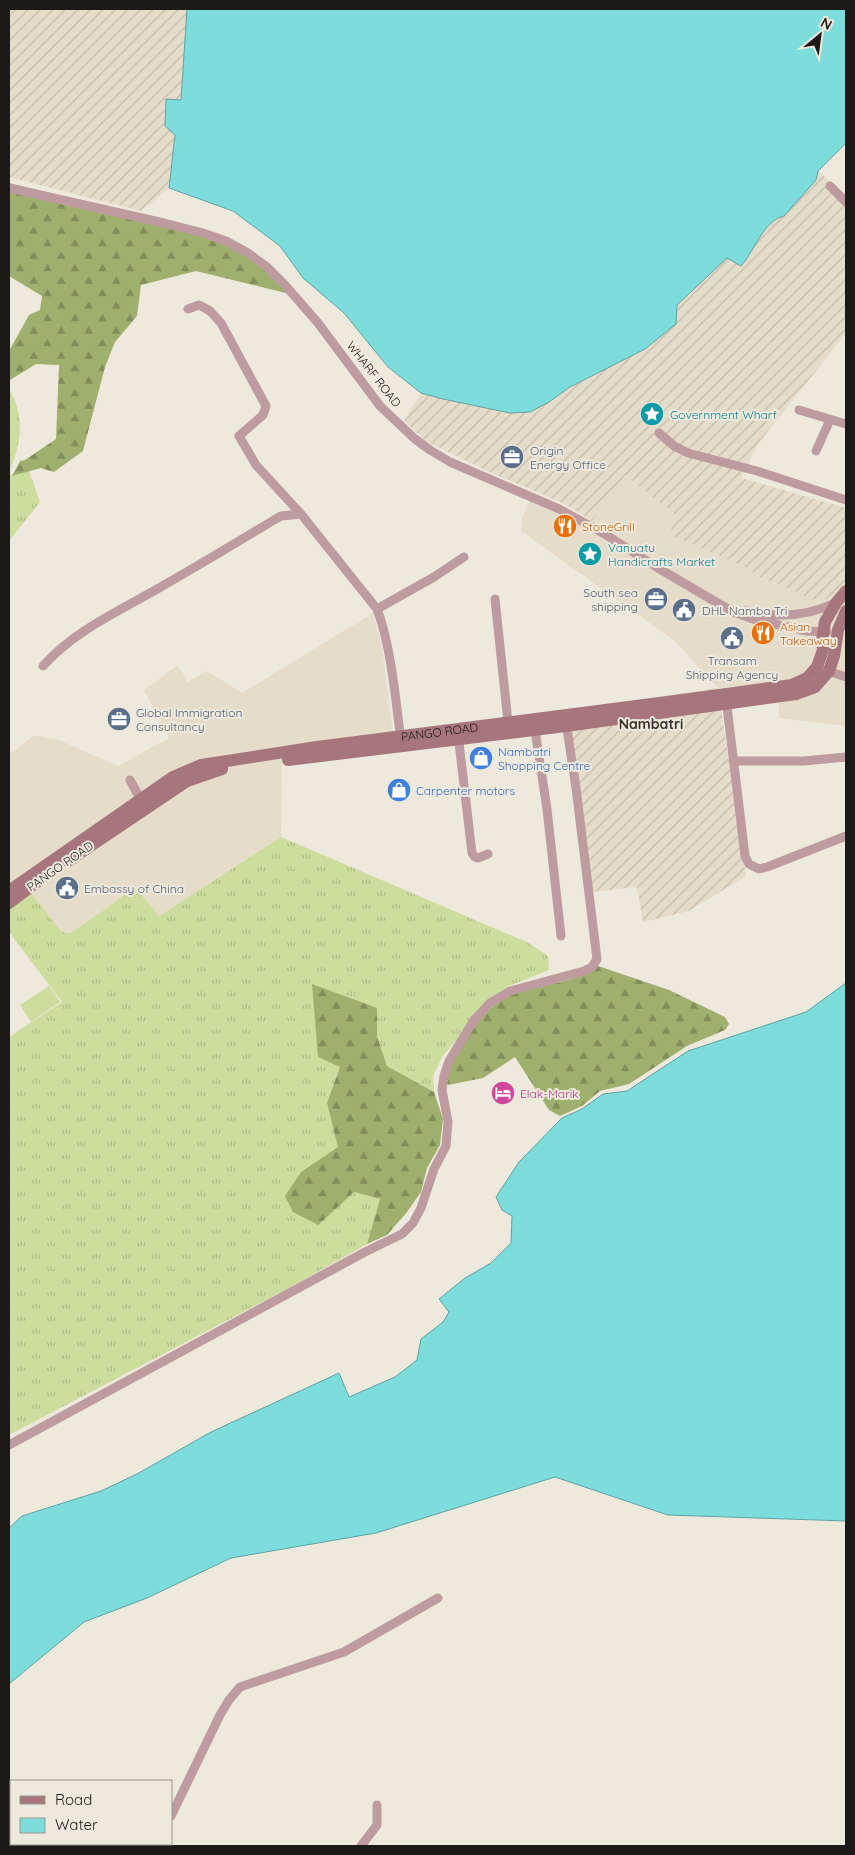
<svg xmlns="http://www.w3.org/2000/svg" width="855" height="1855" font-family="Quicksand,sans-serif">
  <style>
    .built { fill: #e5dcc9 }
    .industrial { fill: url(#industrial-furrows) }
    .grass { fill: url(#grass-tufts) }
    .forest { fill: url(#forest-firs) }
    .pitch { fill: #cddd9d }
    .water { fill: #7ddcdc; stroke: #60a2a1 }
    .lines { fill: none; stroke-linecap: round; stroke-linejoin: round }
    .street { stroke: #be9b9f; stroke-width: 9 }
    .secondary { stroke: #a6767c; stroke-width: 12 }
    .labels { text-anchor: middle; dominant-baseline: central; stroke-width: 4; stroke-linejoin: round; paint-order: stroke }
    .street-label { font-size: 12px; fill: #1c1a16; stroke: #eee9dd }
    .culture-label { font-size: 12px; fill: #0d838f; stroke: #eee9dd; text-anchor: start }
    .service-label { font-size: 12px; fill: #4e5e75; stroke: #eee9dd; text-anchor: start }
    .food-label { font-size: 12px; fill: #c56008; stroke: #eee9dd; text-anchor: start }
    .shop-label { font-size: 12px; fill: #366cbe; stroke: #eee9dd; text-anchor: start }
    .hotel-label { font-size: 12px; fill: #b23c85; stroke: #eee9dd; text-anchor: start }
    .neighbourhood-label { font-size: 14px; font-weight: bold; fill: #373229; stroke: #eee9dd }
  </style>
  <defs>
    <pattern id="industrial-furrows" width="10" height="10" patternUnits="userSpaceOnUse" patternTransform="scale(1.25)"><rect width="10" height="10" fill="#e5dcc9"/><path d="M-1 1l2-2M0 10L10 0M9 11l2-2" fill="none" stroke="#c4bcac"/></pattern>
    <pattern id="grass-tufts" width="24" height="20" patternUnits="userSpaceOnUse" patternTransform="scale(1.25)"><rect width="24" height="20" fill="#cddd9d"/><path d="M3 7l-1-3M5 7V3M7 7l1-3M15 17l-1-3M17 17v-4M19 17l1-3" fill="none" stroke="#afbd86"/></pattern>
    <pattern id="forest-firs" width="22" height="20" patternUnits="userSpaceOnUse" patternTransform="scale(1.25)"><rect width="22" height="20" fill="#9faf6d"/><path d="M5 1l3.5 6h-7zM16 11l3.5 6h-7z" fill="#818e59"/></pattern>
  </defs>
  <rect width="100%" height="100%" fill="#eee9dd"/>
  <!-- built -->
  <path class="built" d="M625,475L677,516L669,534L754,571L753,574L819,602L846,591V726L779,718V682L718,688L676,642L521,531L522,517L530,501L587,528Z
    M373,613L382,647L393,734L282,749L281,837L159,916L135,887L104,910L69,934L61,931L9,892V751L13,752L33,736H39L59,740L118,766L169,738L144,690L178,665L187,682L207,671L242,693Z"/>
  <!-- industrial -->
  <path class="industrial" d="M9,9H187L181,100L166,99L175,135L169,188L141,211L9,177Z
    M818,171L846,196V333L758,444L741,478L846,508V582L838,594L819,602L753,574L754,571L669,534L677,516L625,475L592,521L563,503L485,470L426,441L404,421L421,393L443,399L510,413L530,412L549,401L570,387L645,349L676,324L677,305L727,258L750,256L756,242L776,217L784,216L816,181Z
    M718,688L746,876L689,911L643,922L637,887L592,892L569,710Z"/>
  <!-- grass -->
  <path class="grass" d="M9,389C26,418 21,443 9,473Z
    M29,471L40,502L9,541V475Z
    M281,837L529,943L548,956L549,970L509,986L487,1000L471,1018L458,1038L442,1057L433,1076L434,1092L387,1066L377,1036V1008L340,1067L327,1103L339,1147L301,1172L354,1192L380,1199L367,1244L287,1289L9,1435V1037L62,1002L9,932V907L30,892L61,931L69,934L104,910L135,887L159,916Z"/>
  <!-- forest -->
  <path class="forest" d="M9,183L190,227L238,245L294,295L196,271L141,285L137,316L115,342L105,367L83,451L54,472L41,468L12,476L20,461L25,460L56,439L59,365L36,364L10,380L9,379V351L29,315L40,310L42,296L9,276Z
    M598,966L669,990L725,1017L729,1024L725,1030L687,1046L629,1084L600,1091L582,1106L560,1116L549,1110L515,1057L483,1078L448,1085L444,1078C461,1048 477,1011 511,995C520,990 533,989 544,986C563,981 582,978 598,966Z
    M312,984L377,1008V1036L387,1066L434,1092L443,1119L440,1145L427,1168L421,1192L407,1212L387,1235L367,1244L380,1199L354,1192L318,1225L293,1212L285,1196L301,1172L338,1147L327,1103L340,1067L318,1057Z"/>
  <!-- pitch -->
  <path class="pitch" d="M49,986L60,1002L31,1022L20,1005Z"/>
  <!-- water -->
  <path class="water" d="M187,9H846V143L818,171L816,180L784,216C764,220 754,252 741,266L727,258L677,305L676,324L645,349L570,387L549,402L530,412L510,413L443,399L421,393L388,367L344,313L303,278L280,246L233,211L169,188L175,135L165,126L166,99L181,100Z
    M846,983V1521L668,1515L555,1477L376,1533L231,1558L147,1598L84,1622L9,1684V1528L22,1516L101,1491L137,1474L211,1432L339,1373L349,1397L395,1377L417,1360L421,1339L443,1322L449,1312L439,1299L465,1278L491,1263L511,1243L512,1216L502,1210L496,1197L519,1162L562,1118L582,1109L603,1094L627,1091L688,1051L806,1012Z"/>
  <g class="lines">
    <!-- street -->
    <path class="street" d="M830,186L846,202
      M9,188L164,223L203,233L226,241L248,253L267,267L285,285L318,323L380,406L415,439L430,450L450,462L559,509L603,533L658,568L733,612L756,620L807,631L827,632
      M188,309L199,305L210,311L221,323L266,406L263,415L239,436L256,465L301,514L377,609C391,645 396,702 401,742
      M799,410L846,424
      M659,433L674,446L688,453L757,471L846,500
      M816,451L830,420
      M495,599L508,722
      M377,609L434,577L464,557
      M746,611C777,618 806,617 835,603
      M43,666C74,631 119,611 159,588C198,566 236,543 274,520L281,516L301,514
      M825,670L846,677
      M726,698L745,856L749,864L759,869L767,867L846,836
      M534,724L547,809L561,936
      M458,734L472,853L475,857L478,858L488,854
      M733,761H804L846,757
      M130,780L143,804
      M9,1445L365,1252L402,1234L413,1223L421,1208L434,1169L446,1146L448,1122L442,1090L444,1076L449,1061L474,1020L490,1003L510,991L584,971L592,967L597,959L576,788L566,722
      M171,1816L220,1715L229,1700L240,1687L344,1652L438,1598
      M158,1846L159,1844
      M361,1846L377,1825V1805"/>
    <!-- secondary -->
    <g class="secondary">
      <path d="M288,760L566,726L796,694L815,687L829,671L834,656L838,630L846,611"/>
      <path d="M68,861L187,781L222,769"/>
      <path id="s1" d="M9,891L173,777L201,765L317,747L675,701L792,685L807,678L817,667L823,650L822,641L825,622L836,603L846,591"/>
      <path d="M9,903L41,879"/>
    </g>
  </g>
  <!-- icons -->
  <defs>
    <g id="sight-disc" transform="scale(1.25)"><circle r="9.5" fill="#0f9aa8" stroke="#eee9dd"/><path d="M0-6L1.8-2.2L6-1.7L2.9 1.2L3.7 5.4L0 3.3L-3.7 5.4L-2.9 1.2L-6-1.7L-1.8-2.2Z" fill="#fff"/></g>
    <g id="office-disc" transform="scale(1.25)"><circle r="9.5" fill="#5c6f8a" stroke="#eee9dd"/><path d="M-6-3h4V-5.5h4V-3h4V5H-6ZM-1-4.5V-3h2v-1.5ZM-6 0V1H6V0Z" fill="#fff"/></g>
    <g id="restaurant-disc" transform="scale(1.25)"><circle r="9.5" fill="#e8710a" stroke="#eee9dd"/><path d="M-5-6h1v4h1v-4h1v4h1v-4h1v5L-1.5 .5V6h-2V.5L-5-1ZM5-6V6H3V1.5H1.5Q1.5-4 5-6Z" fill="#fff"/></g>
    <g id="civic-disc" transform="scale(1.25)"><circle r="9.5" fill="#5c6f8a" stroke="#eee9dd"/><path d="M-.6-6.5H3V-4.5H.6V-3L4-1V1h2V6H-6V1h2V-1L-.6-3ZM-1.2 2.5V6h2.4V2.5Z" fill="#fff"/></g>
    <g id="shop-disc" transform="scale(1.25)"><circle r="9.5" fill="#3f7fe0" stroke="#eee9dd"/><path d="M-5-2.5h2.3a2.7 3.5 0 0 1 5.4 0H5L5.5 6h-11ZM-1.5-2.5h3a1.5 2.3 0 0 0-3 0Z" fill="#fff"/></g>
    <g id="hotel-disc" transform="scale(1.25)"><circle r="9.5" fill="#d1479c" stroke="#eee9dd"/><path d="M-6-4.5h1.5V1H6V5H4.5V3h-9V5H-6ZM-4 0a1.8 1.8 0 1 1 3.6 0ZM.5 0V-2.5h3Q6-2.5 6 0Z" fill="#fff"/></g>
  </defs>
  <g fill-rule="evenodd">
    <use href="#sight-disc" x="652" y="414"/>
    <use href="#office-disc" x="512" y="457"/>
    <use href="#restaurant-disc" x="565" y="526"/>
    <use href="#sight-disc" x="590" y="554"/>
    <use href="#office-disc" x="656" y="599"/>
    <use href="#civic-disc" x="684" y="610"/>
    <use href="#restaurant-disc" x="763" y="633"/>
    <use href="#civic-disc" x="732" y="638"/>
    <use href="#office-disc" x="119" y="719"/>
    <use href="#shop-disc" x="481" y="758"/>
    <use href="#shop-disc" x="399" y="790"/>
    <use href="#civic-disc" x="67" y="888"/>
    <use href="#hotel-disc" x="503" y="1093"/>
  </g>
  <g class="labels">
    <!-- street labels -->
    <g class="street-label">
      <text transform="translate(374 374) rotate(52)">WHARF ROAD</text>
      <text stroke="none"><textPath href="#s1" startOffset="471">PANGO ROAD</textPath></text>
      <text transform="translate(60 866) rotate(-35)">PANGO ROAD</text>
    </g>
    <!-- culture labels -->
    <g class="culture-label">
      <text x="670" y="414">Government Wharf</text>
      <text x="608" y="547">Vanuatu<tspan x="608" dy="14">Handicrafts Market</tspan></text>
    </g>
    <!-- service labels -->
    <g class="service-label">
      <text x="530" y="450">Origin<tspan x="530" dy="14">Energy Office</tspan></text>
      <text x="638" y="592" text-anchor="end">South sea<tspan x="638" dy="14">shipping</tspan></text>
      <text x="702" y="610">DHL Namba Tri</text>
      <text x="732" y="660" text-anchor="middle">Transam<tspan x="732" dy="14">Shipping Agency</tspan></text>
      <text x="136" y="712">Global Immigration<tspan x="136" dy="14">Consultancy</tspan></text>
      <text x="84" y="888">Embassy of China</text>
    </g>
    <!-- food labels -->
    <g class="food-label">
      <text x="582" y="526">StoneGrill</text>
      <text x="780" y="626">Asian<tspan x="780" dy="14">Takeaway</tspan></text>
    </g>
    <!-- shop labels -->
    <g class="shop-label">
      <text x="498" y="751">Nambatri<tspan x="498" dy="14">Shopping Centre</tspan></text>
      <text x="416" y="790">Carpenter motors</text>
    </g>
    <!-- hotel labels -->
    <g class="hotel-label">
      <text x="520" y="1093">Elak-Marik</text>
    </g>
    <!-- neighbourhood labels -->
    <g class="neighbourhood-label">
      <text x="651" y="724">Nambatri</text>
    </g>
  </g>
  <!-- border -->
  <rect width="855" height="1855" fill="none" stroke="#1c1a16" stroke-width="20"/>
  <!-- legend -->
  <rect x="10" y="1780" width="162" height="65" fill="#eee9dd" stroke="#9a968d"/>
  <rect x="20" y="1796" width="25" height="8" fill="#a6767c" stroke="#9a968d"/>
  <text x="55" y="1805" font-size="15" fill="#1c1a16">Road</text>
  <rect x="20" y="1818" width="25" height="15" fill="#7ddcdc" stroke="#9a968d"/>
  <text x="55" y="1830" font-size="15" fill="#1c1a16">Water</text>
  <!-- north arrow -->
  <g transform="translate(820 35) rotate(29)" stroke="#eee9dd" stroke-width="4" paint-order="stroke">
  <path d="M0-4L9 19L0 12L-9 19Z" fill="#1c1a16"/>
  <text y="-8" font-size="14" font-weight="bold" text-anchor="middle" fill="#1c1a16">N</text>
  </g>
</svg>
